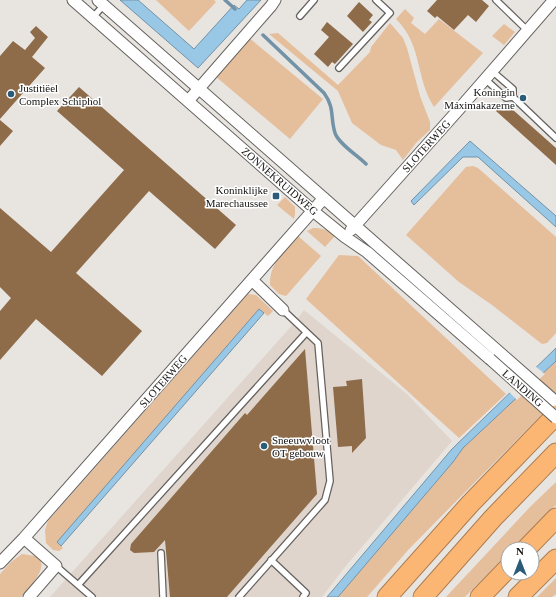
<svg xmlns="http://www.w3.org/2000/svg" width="556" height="597" font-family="'Times New Roman',serif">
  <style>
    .built { fill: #dfd5cc }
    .green { fill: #e5be9c }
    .water { fill: #99c8e7; stroke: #7192a7 }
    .pier { fill: #e8e4e0 }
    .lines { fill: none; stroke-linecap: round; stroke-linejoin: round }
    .stream { stroke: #7192a7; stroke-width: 3.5 }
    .building { fill: #8e6b49 }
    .lane-casing { stroke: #64615e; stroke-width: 8 }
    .street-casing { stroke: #64615e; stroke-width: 13 }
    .highway-casing { stroke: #ab7d51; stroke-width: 21 }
    .lane { stroke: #fff; stroke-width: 5.5 }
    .street { stroke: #fff; stroke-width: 11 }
    .highway { stroke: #fcb673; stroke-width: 19 }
    .street-bridge-casing { stroke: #64615e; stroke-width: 13; stroke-linecap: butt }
    .street-bridge { stroke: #fff; stroke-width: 11 }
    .poi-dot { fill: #2a5c79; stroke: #fff; stroke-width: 1.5 }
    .labels { text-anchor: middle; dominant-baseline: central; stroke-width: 3; stroke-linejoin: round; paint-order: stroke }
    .poi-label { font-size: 11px; fill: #141312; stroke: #fff; text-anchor: start }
    .street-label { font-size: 11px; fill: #141312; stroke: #fff }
  </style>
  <rect width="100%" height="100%" fill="#e8e4e0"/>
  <!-- built -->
  <path class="built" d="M304,310L407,394L452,441L345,567L322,597H50L295,322Z"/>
  <!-- green -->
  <path class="green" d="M156,0H214L216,2L189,31Z
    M405,9L414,18L411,23L425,34L439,19L483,53L434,107C415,77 423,46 396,19Z
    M390,23L403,38L407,48L420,96L430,122V130L416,143L403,160L396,150L381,145L352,123L338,91L269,34L278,33L338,85L370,52L371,47Z
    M504,24L515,32L504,45L492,36Z
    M242,32L323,99L290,139L209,71Z
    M473,166L478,168L556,237V333L547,343L542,344L492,305L459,282L406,235L466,167Z
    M285,197L295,207V214L294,219L277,205Z
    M313,228C323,228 328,230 335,236L325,247L307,231Z
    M298,236L321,256L286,296L279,294L270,285C269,263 285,251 298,236Z
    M339,255L358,256L506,394L459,438L306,299Z
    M248,294L256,295L273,311L268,316L259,309L58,542L63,548L59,551L53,550L46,543L45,530L48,521Z
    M556,361V400L409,549L367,597H338L453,462L463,448Z
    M556,482V505L512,549H508V553L465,597H446L530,507Z
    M22,554C26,555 31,555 35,556C53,564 28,589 21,597H0V574L11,562Z
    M556,578V594L552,597H537Z"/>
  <!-- water -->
  <path class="water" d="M120,0H138L194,49L234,5L239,9L247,0H261L198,68Z
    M470,141L556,216V227L478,157H463L414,205L411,201Z
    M259,309L264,313L61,546L57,542Z
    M556,348V361L463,448L453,462L338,597H327L452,449Z"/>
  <!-- pier -->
  <path class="pier" d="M535,366L545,374L517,400L509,392Z"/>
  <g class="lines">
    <!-- stream -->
    <path class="stream" d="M225,0L235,9
      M263,35L324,93C335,108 330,117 335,133C338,143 358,156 366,164"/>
  </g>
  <!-- building -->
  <path class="building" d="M437,0H482L489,6L476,22L468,15L454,30L437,16L435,18L427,11Z
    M359,2L373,15L369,20L372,22L363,32L347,16Z
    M327,22L353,44L335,64L332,62L328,67L314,54L329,37L321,30Z
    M36,26L48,37L32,57L45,68L0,119V56L13,41L25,50L35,38L30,32Z
    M79,87L236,225L215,249L149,191L76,273L142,331L102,376L36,319L0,360V311L11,298L0,287V208L51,252L124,170L57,111Z
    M504,102L556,148V165L496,111Z
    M0,120L13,131L0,146Z
    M305,349L317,494L227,597H170L165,540L154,552L134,553L130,550L131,544L245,413L247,415Z
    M362,379L366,438L352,453V446L338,447L333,387L347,386L346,381Z"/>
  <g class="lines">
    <!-- lane casing -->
    <g class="lane-casing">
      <path id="lane" d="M496,0L527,30
        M300,16L314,0
        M93,17L104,5
        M339,68L390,13L376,0
        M492,71L513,89V97L556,138
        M485,79L506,98L513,97
        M161,553L163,597
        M271,560L306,593L303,597
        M56,566L92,597
        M78,585L306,333
        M239,597L325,500L330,481L318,343L283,310"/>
    </g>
    <!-- street casing -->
    <g class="street-casing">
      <path id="street" d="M73,0L313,211L345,237L367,252L490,359
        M98,0L556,402
        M188,101L271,6L275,0
        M351,230L460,108L554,0
        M252,280L283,310
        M24,538L56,566L29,597
        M0,563L24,538L324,198"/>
    </g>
    <!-- highway casing -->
    <g class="highway-casing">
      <path id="highway" d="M526,549L556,518
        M387,597L470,504L556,415
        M423,597L493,518L556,453
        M480,597L508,568
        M518,597L556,559"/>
    </g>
    <!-- lane -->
    <use href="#lane" class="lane"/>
    <!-- street -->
    <use href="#street" class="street"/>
    <!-- highway -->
    <use href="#highway" class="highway"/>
    <!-- street-bridge casing -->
    <g class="street-bridge-casing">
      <path id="street-bridge" d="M490,359L556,418"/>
    </g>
    <!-- street-bridge -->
    <use href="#street-bridge" class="street-bridge"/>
  </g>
  <!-- markers -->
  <g class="poi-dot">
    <circle cx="11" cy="94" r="4"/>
    <circle cx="523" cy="98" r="4"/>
    <rect x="272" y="192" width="8" height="8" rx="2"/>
    <circle cx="264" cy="446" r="4"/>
  </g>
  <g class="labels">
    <!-- poi labels -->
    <g class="poi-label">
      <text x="19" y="88">Justitiëel<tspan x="19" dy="13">Complex Schiphol</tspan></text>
      <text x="515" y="92" text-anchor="end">Koningin<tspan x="515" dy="13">Máximakazerne</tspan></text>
      <text x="268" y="190" text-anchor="end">Koninklijke<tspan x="268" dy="13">Marechaussee</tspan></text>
      <text x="272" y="440">Sneeuwvloot<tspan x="272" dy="13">OT gebouw</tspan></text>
    </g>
    <!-- street labels -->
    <g class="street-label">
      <text transform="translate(426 146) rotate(-48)">SLOTERWEG</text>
      <text transform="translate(280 181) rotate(41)">ZONNEKRUIDWEG</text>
      <text transform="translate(163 381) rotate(-49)">SLOTERWEG</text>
      <text transform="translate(523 388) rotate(41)">LANDING</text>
    </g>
  </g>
  <!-- north arrow -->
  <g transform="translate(520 561)"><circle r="19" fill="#ffffff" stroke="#a1a1a0"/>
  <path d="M0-3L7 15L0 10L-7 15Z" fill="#2a5c79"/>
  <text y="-6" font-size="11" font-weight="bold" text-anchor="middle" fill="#141312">N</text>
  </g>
</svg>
